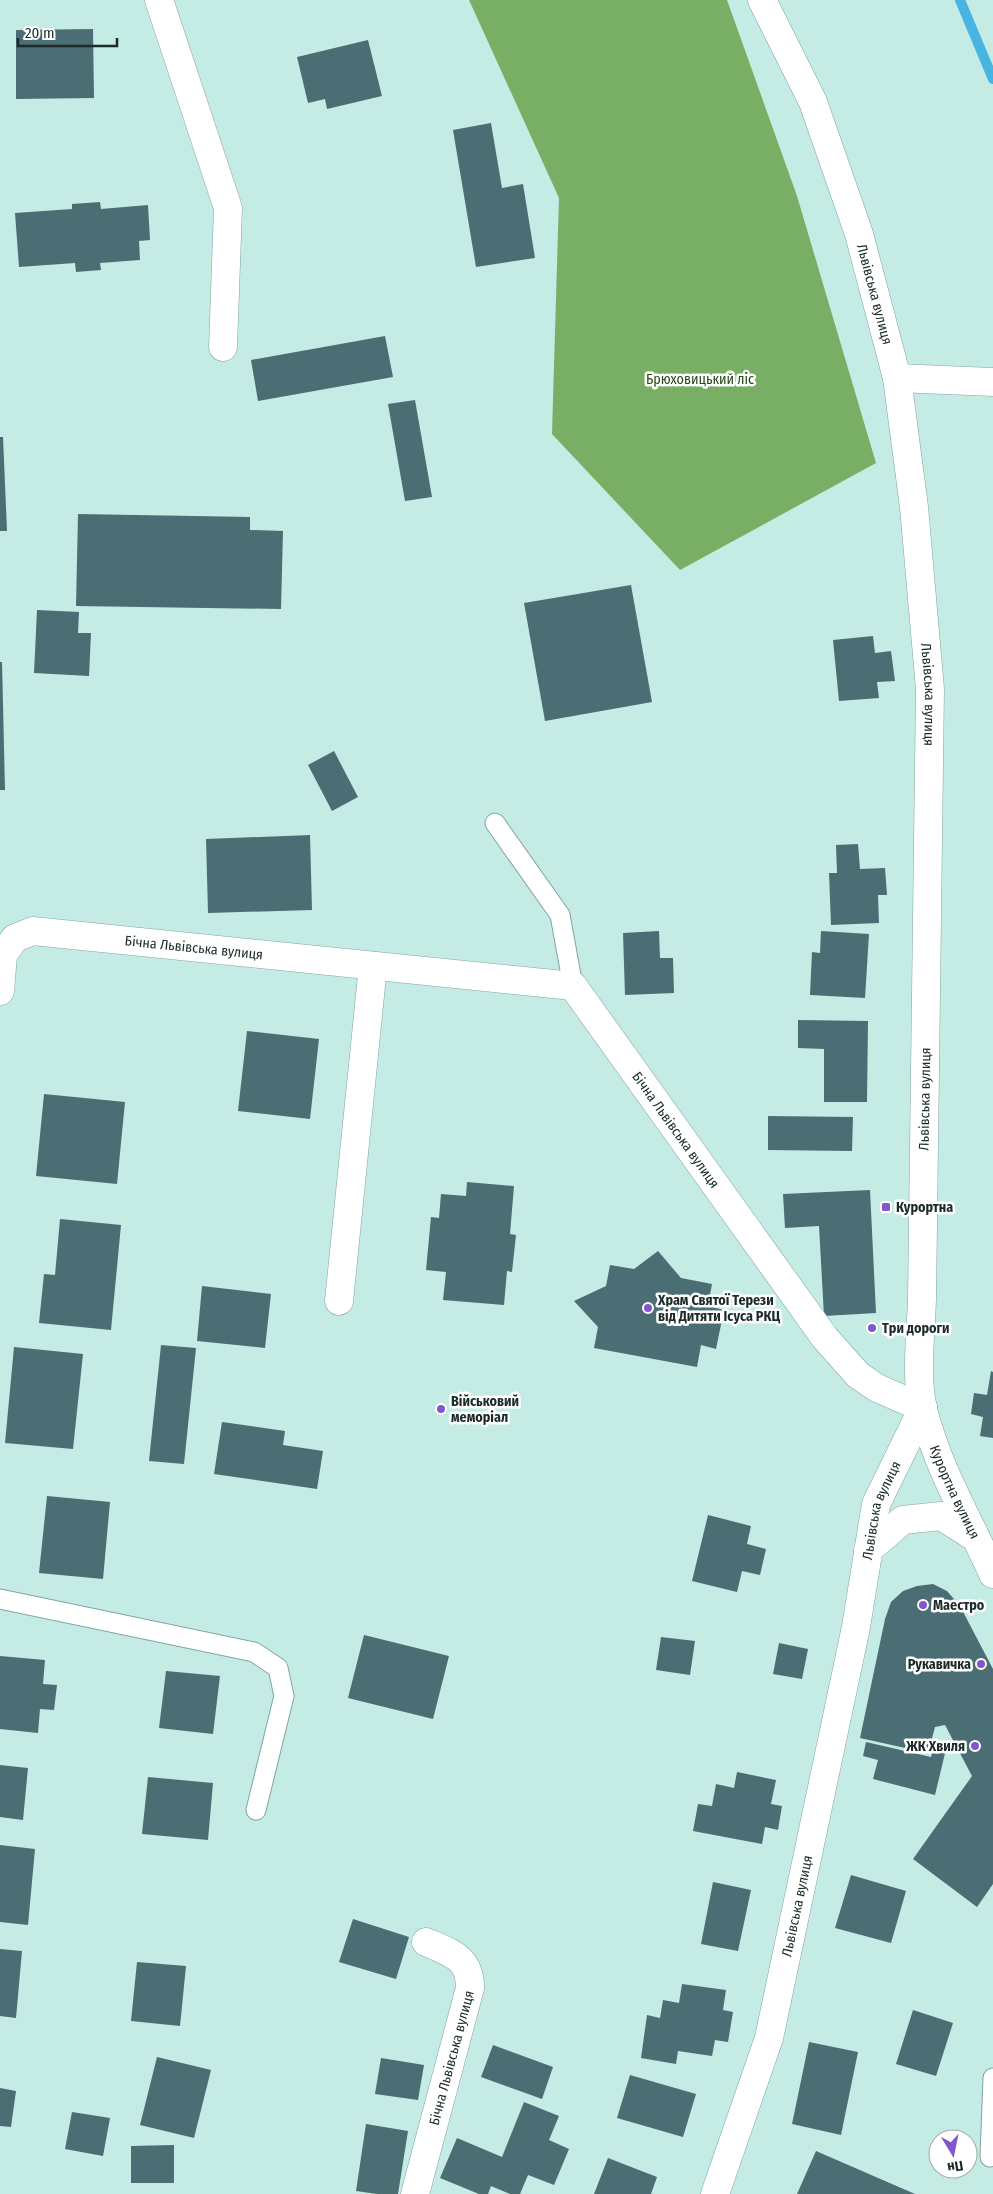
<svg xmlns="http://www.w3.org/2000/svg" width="993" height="2194" font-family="'Fira Sans Condensed',sans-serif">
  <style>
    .forest { fill: #78af65 }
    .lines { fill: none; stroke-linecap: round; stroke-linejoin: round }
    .stream { stroke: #47b4e2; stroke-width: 10 }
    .building { fill: #4a6e73 }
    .service-casing { stroke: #81a6a0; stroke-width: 21 }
    .minor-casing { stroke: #81a6a0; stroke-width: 29 }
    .tertiary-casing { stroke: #81a6a0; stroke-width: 29 }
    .secondary-casing { stroke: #81a6a0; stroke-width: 29 }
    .service { stroke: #fff; stroke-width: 19 }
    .minor { stroke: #fff; stroke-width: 28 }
    .tertiary { stroke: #fff; stroke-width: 28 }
    .secondary { stroke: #fff; stroke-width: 28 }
    .poi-dot { fill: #8356cf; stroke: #fff; stroke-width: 2 }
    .labels { text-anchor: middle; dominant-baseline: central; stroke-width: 5; stroke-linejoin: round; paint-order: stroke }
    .street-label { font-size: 14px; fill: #1c2b28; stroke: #fff }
    .park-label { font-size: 14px; fill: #244916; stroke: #fff }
    .poi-label { font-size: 14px; font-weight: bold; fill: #1c2b28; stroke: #fff; text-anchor: start }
  </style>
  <rect width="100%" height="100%" fill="#c4ebe4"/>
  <!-- forest -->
  <path class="forest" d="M469,0H727L797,196L876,463L680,570L552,434L559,198Z"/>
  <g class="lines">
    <!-- stream -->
    <path class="stream" d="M960,0L993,79"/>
  </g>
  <!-- building -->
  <path class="building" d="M93,29L94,98L16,99V30Z
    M368,40L382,96L327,109L325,99L308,103L297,57Z
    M491,123L502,188L523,184L535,258L476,267L453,130Z
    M100,202L101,209L148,205L150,240L139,241L140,260L100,263L101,270L76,272L75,263L19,267L15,213L72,209V204Z
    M385,336L393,377L258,401L251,360Z
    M415,400L432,497L405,501L388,404Z
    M0,437H3L7,531H0Z
    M78,514L250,517V530L283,531L281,609L76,606Z
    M631,585L652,702L545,721L524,603Z
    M37,610L79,612L78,633H91L89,676L34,673Z
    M873,636L875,653L891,651L895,681L877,682L879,698L839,701L833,640Z
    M0,662H2L5,790H0Z
    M334,751L358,797L332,811L308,765Z
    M310,835L312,910L208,913L206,839Z
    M858,844L860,869L885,868L887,895H878L879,923L831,925L829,873H837L836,845Z
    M659,931L660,958H673L674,993L625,995L623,933Z
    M821,931L869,934L865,998L810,995L812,952L820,953Z
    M798,1020L868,1021L867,1102H824V1049L798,1048Z
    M247,1031L319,1039L310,1119L238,1111Z
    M44,1094L125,1102L117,1184L36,1176Z
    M768,1116L853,1117L852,1151L768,1150Z
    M467,1182L514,1186L510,1234L516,1235L512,1272L507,1271L504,1305L443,1300L446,1272L426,1270L431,1217L439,1218L441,1194L466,1196Z
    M870,1190L876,1313L824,1316L819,1226L785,1228L783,1194Z
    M60,1219L121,1225L111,1330L39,1323L44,1274L55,1275Z
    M658,1251L681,1278L712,1284L708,1306L724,1310L716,1349L701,1345L697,1367L594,1348L598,1327L574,1301L606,1286L610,1265L634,1269Z
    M202,1286L271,1294L265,1348L197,1341Z
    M161,1345L196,1348L184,1464L149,1461Z
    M14,1347L83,1354L73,1449L5,1443Z
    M991,1371L993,1372V1438L980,1436L983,1417L971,1414L974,1393L987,1395Z
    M222,1422L285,1431L283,1445L323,1451L317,1489L214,1474Z
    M47,1496L110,1502L103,1579L39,1573Z
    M708,1515L751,1526L747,1544L766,1549L760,1575L742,1571L737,1592L692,1581Z
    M933,1584L947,1591L960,1606L993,1669V1884L977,1907L913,1859L972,1776L945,1725L935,1727L928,1753L860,1738L885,1619L891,1602L903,1591L917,1586Z
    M364,1635L449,1656L433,1719L348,1698Z
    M661,1637L695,1641L690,1675L656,1670Z
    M779,1643L808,1649L802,1679L773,1674Z
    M0,1656L45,1660L43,1684L57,1685L54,1710L40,1709L38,1733L0,1729Z
    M166,1671L220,1676L213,1734L159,1728Z
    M866,1742L931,1757L935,1742L947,1745L935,1795L873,1779L878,1760L863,1756Z
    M0,1765L28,1768L23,1820L0,1817Z
    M737,1772L776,1780L771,1804L782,1806L778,1830L765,1827L762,1844L693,1831L698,1804L712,1806L716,1784L734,1788Z
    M148,1777L213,1783L208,1840L142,1834Z
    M0,1845L35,1849L28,1925L0,1922Z
    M851,1875L906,1891L891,1943L835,1928Z
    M713,1882L751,1890L738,1951L701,1944Z
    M353,1919L409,1937L396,1979L339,1962Z
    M0,1949L22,1951L16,2018L0,2016Z
    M137,1962L186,1966L180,2026L131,2021Z
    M682,1984L726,1990L723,2010L733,2012L728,2042L715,2040L712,2056L678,2051L676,2064L641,2058L647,2015L660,2018L663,2000L679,2003Z
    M913,2010L953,2023L936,2076L896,2064Z
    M809,2042L858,2052L841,2135L792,2124Z
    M493,2045L553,2067L542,2099L481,2077Z
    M157,2057L211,2070L194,2138L140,2125Z
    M381,2058L424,2065L418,2100L375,2094Z
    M630,2075L696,2094L683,2137L617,2118Z
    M0,2088L16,2091L11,2127L0,2126Z
    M524,2102L559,2116L549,2140L569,2149L554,2185L528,2175L520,2194H510L491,2186L488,2194H479L440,2178L457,2138L502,2157Z
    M72,2112L110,2118L103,2156L65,2149Z
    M366,2124L408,2131L398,2194H377L356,2191Z
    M174,2145V2183H131V2146Z
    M816,2151L915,2194H797Z
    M608,2158L657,2177L651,2194H594Z"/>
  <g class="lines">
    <!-- service casing -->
    <g class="service-casing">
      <path id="service" d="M495,823L560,915L573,986
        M0,1599L254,1652L278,1668L284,1696L256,1810
        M990,2157L993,2078"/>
    </g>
    <!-- minor casing -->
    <g class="minor-casing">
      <g id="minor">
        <path d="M159,0L228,208L223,347"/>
        <path d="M897,378L993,382"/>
        <path id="s1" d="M0,991L3,955L15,938L33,931L573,986L825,1338L858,1375L877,1388L923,1408"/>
        <path d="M339,1301L373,966"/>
        <path id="s2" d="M415,2194L470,1988C470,1957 451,1953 426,1942"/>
      </g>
    </g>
    <!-- tertiary casing -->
    <g class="tertiary-casing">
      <g id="tertiary">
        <path d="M868,1550L903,1520L941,1516L976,1538"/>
        <path id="s3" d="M715,2194L769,2038L856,1627L876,1504L923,1408"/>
      </g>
    </g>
    <!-- secondary casing -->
    <g class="secondary-casing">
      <g id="secondary">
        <path id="s4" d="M762,0L813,102L859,234L897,378L914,507L930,689L922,1299C921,1335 915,1374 923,1409C937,1467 969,1520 993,1574"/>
      </g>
    </g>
    <!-- service -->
    <use href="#service" class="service"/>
    <!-- minor -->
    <use href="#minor" class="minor"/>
    <!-- tertiary -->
    <use href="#tertiary" class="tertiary"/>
    <!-- secondary -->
    <use href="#secondary" class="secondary"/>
  </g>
  <!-- markers -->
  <g class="poi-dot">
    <rect x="881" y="1202" width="10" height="10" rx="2.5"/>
    <circle cx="648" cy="1308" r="5"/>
    <circle cx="872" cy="1328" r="5"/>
    <circle cx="441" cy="1409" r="5"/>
    <circle cx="923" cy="1605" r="5"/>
    <circle cx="981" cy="1664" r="5"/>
    <circle cx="975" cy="1746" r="5"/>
  </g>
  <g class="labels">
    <!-- street labels -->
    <g class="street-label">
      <text stroke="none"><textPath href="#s4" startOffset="316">Львівська вулиця</textPath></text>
      <text stroke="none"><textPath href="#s4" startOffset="721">Львівська вулиця</textPath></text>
      <text stroke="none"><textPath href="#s1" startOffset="238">Бічна Львівська вулиця</textPath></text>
      <text transform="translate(925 1099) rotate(-89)">Львівська вулиця</text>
      <text stroke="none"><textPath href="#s1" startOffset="796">Бічна Львівська вулиця</textPath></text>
      <text stroke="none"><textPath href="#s4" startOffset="1525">Курортна вулиця</textPath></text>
      <text stroke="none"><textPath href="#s3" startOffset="705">Львівська вулиця</textPath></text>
      <text stroke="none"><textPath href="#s3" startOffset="300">Львівська вулиця</textPath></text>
      <text stroke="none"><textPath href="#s2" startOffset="141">Бічна Львівська вулиця</textPath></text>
    </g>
    <!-- park labels -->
    <g class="park-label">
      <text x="700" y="379">Брюховицький ліс</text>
    </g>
    <!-- poi labels -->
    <g class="poi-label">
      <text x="896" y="1207">Курортна</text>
      <text x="658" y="1300">Храм Святої Терези<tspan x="658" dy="16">від Дитяти Ісуса РКЦ</tspan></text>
      <text x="882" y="1328">Три дороги</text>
      <text x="451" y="1401">Військовий<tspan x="451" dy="16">меморіал</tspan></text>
      <text x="933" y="1605">Маестро</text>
      <text x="971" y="1664" text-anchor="end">Рукавичка</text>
      <text x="965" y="1746" text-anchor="end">ЖК Хвиля</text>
    </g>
  </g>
  <!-- north arrow -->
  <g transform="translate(953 2154) rotate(170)"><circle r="24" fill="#ffffff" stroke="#a4aaa9"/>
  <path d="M0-4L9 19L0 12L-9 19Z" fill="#8356cf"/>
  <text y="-8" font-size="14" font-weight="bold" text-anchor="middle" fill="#1c2b28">Пн</text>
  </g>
  <!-- scale -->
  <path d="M18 38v8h99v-8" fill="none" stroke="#1c2b28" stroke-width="2.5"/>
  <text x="25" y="38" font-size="15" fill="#1c2b28" stroke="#ffffff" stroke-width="4" paint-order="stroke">20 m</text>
</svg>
